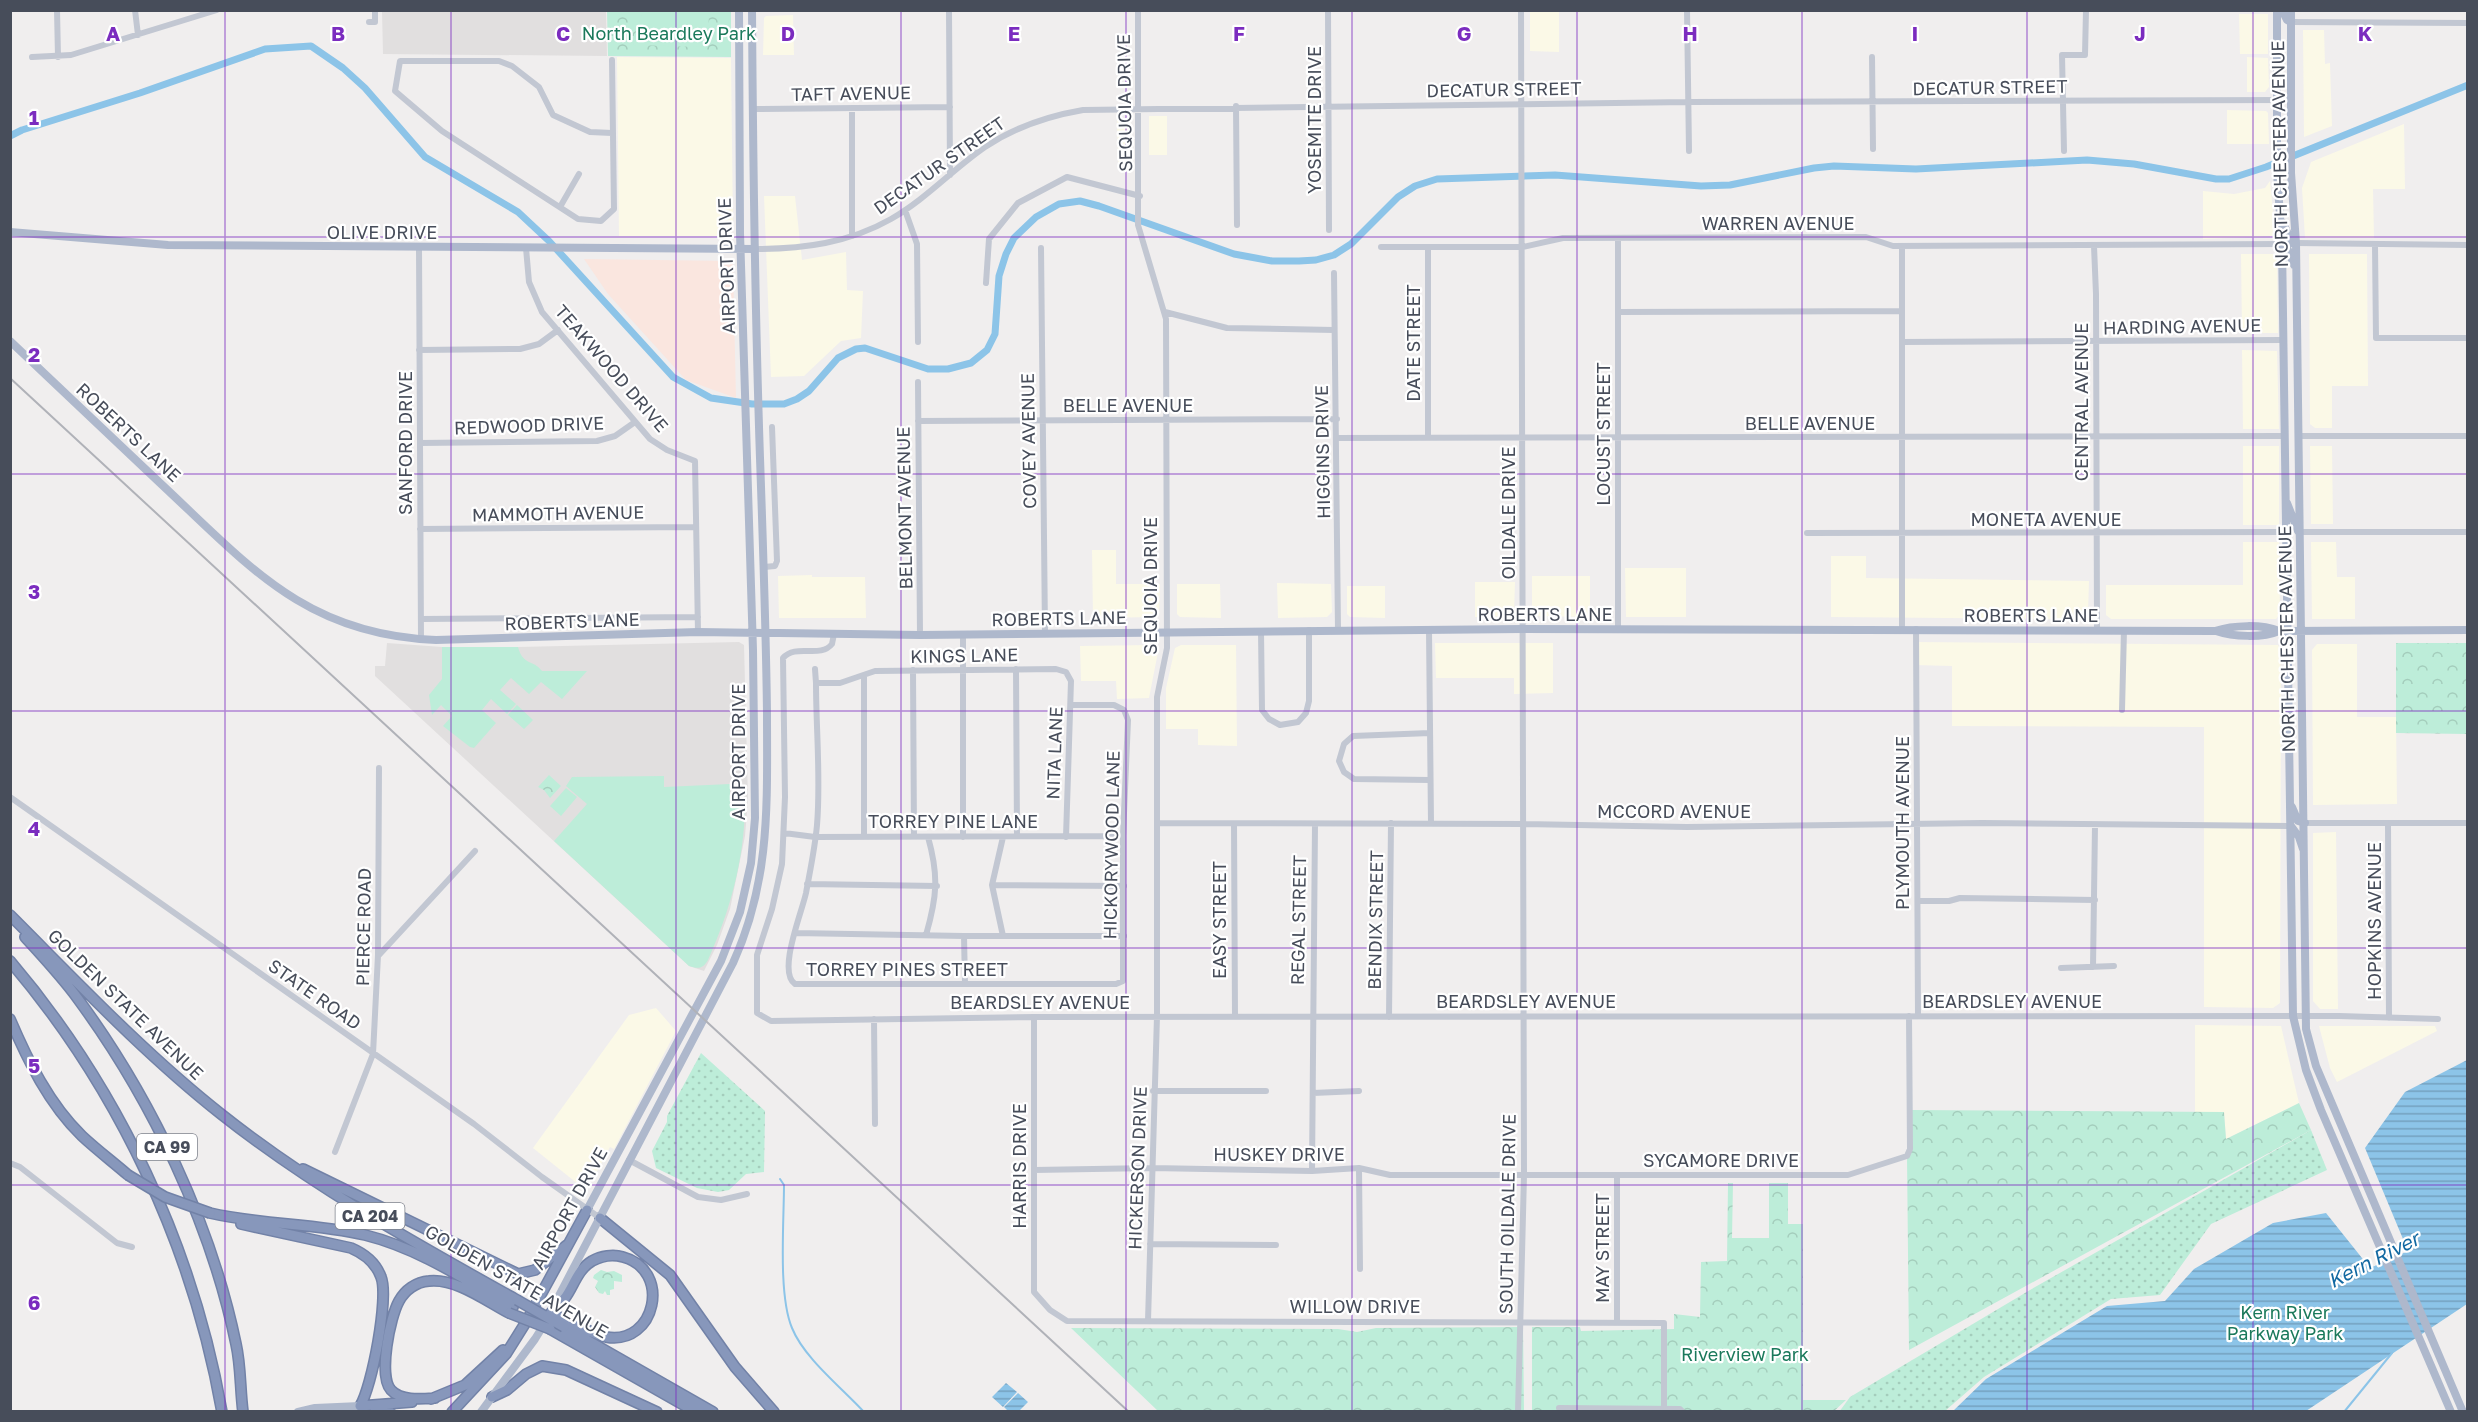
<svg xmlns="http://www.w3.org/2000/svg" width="2478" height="1422" font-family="'Golos Text',sans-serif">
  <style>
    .commercial { fill: #fbf9e7 }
    .education { fill: #e1dfdf }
    .medical { fill: #fae6df }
    .grass { fill: url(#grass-dots) }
    .forest { fill: url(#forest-crowns) }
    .pitch { fill: #bdedd9 }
    .water { fill: url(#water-rules) }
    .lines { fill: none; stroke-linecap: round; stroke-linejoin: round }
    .stream { stroke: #8cc4e8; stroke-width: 2 }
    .canal { stroke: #8cc4e8; stroke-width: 7 }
    .highway-casing { stroke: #7282a7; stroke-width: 12 }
    .minor { stroke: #c2c7d2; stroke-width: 6 }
    .major { stroke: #aeb8cc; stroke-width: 8 }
    .highway { stroke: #8797bb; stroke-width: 9 }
    .rail { stroke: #b0b2b8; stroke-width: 2 }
    .highway-bridge-casing { stroke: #7282a7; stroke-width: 12; stroke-linecap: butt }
    .highway-bridge { stroke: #8797bb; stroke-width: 9 }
    .grid { fill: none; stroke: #7b2cbf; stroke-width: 1.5; stroke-opacity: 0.55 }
    .labels { text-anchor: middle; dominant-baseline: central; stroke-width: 4.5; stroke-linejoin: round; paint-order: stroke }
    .shield { fill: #fff; stroke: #7e828c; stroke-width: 1.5 }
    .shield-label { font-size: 16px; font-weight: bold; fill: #474d5a }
    .park-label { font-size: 18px; fill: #1a795b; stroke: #fff }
    .street-label { font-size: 18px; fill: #474d5a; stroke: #fff }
    .water-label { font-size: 20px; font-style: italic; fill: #1269a2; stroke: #fff }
    .grid-label { font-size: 20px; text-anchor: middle; font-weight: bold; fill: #7b2cbf; stroke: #fff; stroke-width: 4.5; stroke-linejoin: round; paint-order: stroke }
  </style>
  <defs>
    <pattern id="grass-dots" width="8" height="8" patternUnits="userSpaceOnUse" patternTransform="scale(1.5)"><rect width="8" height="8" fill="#bdedd9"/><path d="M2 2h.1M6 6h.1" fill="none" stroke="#a4cdbc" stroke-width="1.8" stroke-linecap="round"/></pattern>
    <pattern id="forest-crowns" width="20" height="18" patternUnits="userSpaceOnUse" patternTransform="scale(1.5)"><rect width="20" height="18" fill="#bdedd9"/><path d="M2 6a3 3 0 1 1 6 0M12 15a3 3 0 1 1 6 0" fill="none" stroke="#a4cdbc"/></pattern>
    <pattern id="water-rules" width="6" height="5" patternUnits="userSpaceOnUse" patternTransform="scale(1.5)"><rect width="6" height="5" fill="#8cc4e8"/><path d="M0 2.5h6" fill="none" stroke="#74a1bf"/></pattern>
  </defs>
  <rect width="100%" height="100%" fill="#f0eeee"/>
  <!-- commercial -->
  <path class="commercial" d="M1530,11H1559V52L1530,51Z
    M2239,14H2268V54H2240Z
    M793,15L794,55H763L764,18L766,16Z
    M2303,30H2324L2325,64L2330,63L2332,126L2304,137Z
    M617,57L731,58L733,230L729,236H619Z
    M2247,57L2268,58L2269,87L2265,92H2247Z
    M2227,110L2266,111L2268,113L2269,144H2227Z
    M1149,116H1167V155H1149Z
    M1117,119H1126L1131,123L1132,163H1118Z
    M2404,124L2405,189H2373L2374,238H2305L2302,188L2311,162Z
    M2270,181L2275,230L2272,236L2203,239V191L2234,194L2265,188Z
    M764,196H795L802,260L846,252L847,290L863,291L861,338L841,341L804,376L771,377Z
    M2241,254H2277L2278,333H2242Z
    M2309,254H2367L2368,386H2332V428H2315L2310,424Z
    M2242,350L2277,351L2279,429H2243Z
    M2243,446H2279V525H2243Z
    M2310,446H2332L2333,524H2311Z
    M2243,542H2279L2280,614L2276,619H2111L2106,615V585H2243Z
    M2311,542H2336L2337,577H2355V619H2312Z
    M1092,550H1116V584H1160L1159,615L1156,617L1093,618Z
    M1831,556H1866V578L2089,581L2088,613L2085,619H2074L1831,617Z
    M1625,568H1686V617H1626Z
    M812,575V577H865L866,618H779L778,576Z
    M1532,576H1590V617L1534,616L1532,613Z
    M1475,582H1515L1514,614L1512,616L1475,617Z
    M1277,583L1331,584L1332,612L1327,617L1278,618Z
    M1177,584H1220L1221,618L1180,617L1177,614Z
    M1347,586H1385V618L1350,617L1347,614Z
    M1914,642L2278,645L2280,648L2281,691L2280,1003L2273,1008L2204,1007V727L1952,726V666L1914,665Z
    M1435,643H1553V693L1514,694V678H1436Z
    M2317,644H2357V717H2396L2397,804L2313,805L2312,650Z
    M1151,645L1158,652L1149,698L1117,699L1116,681H1081L1080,646Z
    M1181,645H1236L1237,746L1198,745V729H1166V688L1175,648Z
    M2336,832L2338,1009H2320L2313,1001V833Z
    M656,1008L676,1031L614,1149L610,1147L593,1179L578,1184L533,1148L629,1015Z
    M2195,1025L2281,1026L2299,1103L2226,1139L2224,1112H2195Z
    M2319,1026H2435L2437,1031L2337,1082L2330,1068Z"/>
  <!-- education -->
  <path class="education" d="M382,11H606L607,56L383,54Z
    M739,642L744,645L748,799L745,836L730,909L717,945L704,971L689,966L375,676V666H385L387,643L442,647H518Z"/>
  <!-- medical -->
  <path class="medical" d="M584,259L731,261L733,264L736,398L686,380L608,294Z"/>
  <!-- grass -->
  <path class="grass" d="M701,1053L765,1111L764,1172L746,1174L729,1190L718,1192L697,1188L656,1168L652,1151L667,1122V1116Z
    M2311,1130L2327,1170L2211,1224L2160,1295L2111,1299L1984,1377L1945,1411L1839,1412L1850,1397L2030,1290Z"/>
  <!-- forest -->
  <path class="forest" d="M607,11H731V57L608,56Z
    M2396,643H2467V734L2396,733Z
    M549,775L561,786L550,798L544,790L538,787Z
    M2299,1103L2311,1130L1909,1350L1907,1156L1910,1110L2224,1112L2226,1139Z
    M1728,1183H1733L1732,1238H1769V1183H1788V1224H1803V1400H1846L1833,1412L1532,1411V1327H1580L1581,1331L1674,1329V1314L1700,1317L1701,1262L1727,1261Z
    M601,1270L607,1272L614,1271L622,1275V1282L614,1281V1289L610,1290V1295H607L605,1291L603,1294L599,1293L595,1287L598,1281L593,1278L594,1275Z
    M1523,1327L1524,1411H1158L1071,1328L1338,1329L1357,1332L1376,1328Z"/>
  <!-- pitch -->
  <path class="pitch" d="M644,11H709L708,41L699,47L633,45L637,26Z
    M442,647H518C523,666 533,659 542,671H587L562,699L541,682L529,694L511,678L500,690L516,704L507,714L491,699L482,710L496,723L474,748L470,747L443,726L452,716L441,705L432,715L429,695L442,679Z
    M517,705L533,720L524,729L508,715Z
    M664,776V787L730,784V799L735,800V806H745C744,861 730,911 708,960C703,969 698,969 689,966L554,841L587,804L566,786L572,777Z
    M566,788L577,797L561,816L550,806Z"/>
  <!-- water -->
  <path class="water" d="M2467,1060V1304L2306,1411L1952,1412L1986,1379L2107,1306L2165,1301L2194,1269L2273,1223L2326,1213L2370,1268L2408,1251L2365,1148L2405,1092Z
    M1006,1383L1017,1392L1003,1407L992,1397Z
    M1018,1393L1028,1402L1019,1411H1008L1004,1407Z"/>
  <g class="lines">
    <!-- stream -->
    <path class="stream" d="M780,1179L784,1185C784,1222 778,1295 792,1328C804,1358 842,1388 864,1412
      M2344,1412L2392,1353"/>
    <!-- canal -->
    <path class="canal" d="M10,136L22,130L140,93L265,49L311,46L343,68L365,88L425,157L518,212L549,241L673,377L711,398L752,404H784L797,399L809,391L838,358L856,349L865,348L928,369H948L971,363L987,350L995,334L999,276L1006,254L1014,238L1036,217L1059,204L1080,201L1099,206L1234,254L1272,261H1299L1316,260L1334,255L1351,244L1398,197L1415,186L1437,179L1555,175L1701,186L1730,185L1814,168L1834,166L1916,169L2087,160L2134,164L2216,179H2229L2266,167L2468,85"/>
    <!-- highway casing -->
    <g class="highway-casing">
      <path id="highway" d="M10,915C79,984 145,1054 221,1114C313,1187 415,1243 517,1300
        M25,937C43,957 62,977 78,999C151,1098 211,1223 236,1344C241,1366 240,1389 243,1412
        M10,961C119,1089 193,1247 222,1412
        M10,1019C28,1061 49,1104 82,1136C97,1150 113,1162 128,1175
        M303,1169L518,1274L535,1270L567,1245
        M210,1213C261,1225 314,1223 365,1235C418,1248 466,1280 513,1307
        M600,1218L670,1275L735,1367L774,1412
        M241,1224L351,1248C365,1254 376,1263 381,1277C389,1297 372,1387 360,1406
        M549,1315C554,1309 560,1304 565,1298C574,1286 577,1270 592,1261C601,1256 613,1254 623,1257C672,1270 656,1346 606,1337C593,1334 580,1327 568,1320
        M564,1327L713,1412
        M550,1329L696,1412
        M492,1397L507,1390L526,1374L542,1366L566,1370L657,1412
        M435,1398C421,1399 401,1401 391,1390C378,1376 390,1317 399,1301C405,1290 416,1282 429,1281C456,1278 486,1301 509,1313
        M431,1399L465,1385L503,1350
        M360,1406L412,1402
        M375,1408L390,1412
        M452,1412L506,1354L526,1322L587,1210"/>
    </g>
    <!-- minor -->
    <path class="minor" d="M57,10L58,57
      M135,10L138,35
      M949,10L950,175
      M1138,10V225L1166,319L1167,648L1157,697V1016L1148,1321
      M1328,10L1329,230
      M1687,10L1689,151
      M369,22H375V10
      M2291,22L2468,23
      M32,57L71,55L217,10
      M1872,57L1873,149
      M612,60L614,209L601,221L578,219L442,131L395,91L400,61H499L512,66L539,87L553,115L590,132L612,133
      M1236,106L1237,225
      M852,108V236
      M753,109L950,107
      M2064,151L2062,55H2085L2086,10
      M560,207L579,174
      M905,210L917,244L918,342
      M2296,243L2468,245
      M2375,245L2376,338H2468
      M1902,246V629
      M2094,246L2096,294L2097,630
      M419,247L421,639
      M1381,247H1523L1563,238L1866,237L1893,246L2282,244
      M526,248L529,282L542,312L650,439L667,450L695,461L698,632
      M1041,248L1045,633
      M755,249C803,249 849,243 891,219C926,199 953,169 985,147C1015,127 1048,116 1083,110L1688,102L2292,100
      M1334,273L1338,630
      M986,283L989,239L1018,203L1067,177L1140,196
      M1165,312L1227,328L1334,330
      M1618,312L1902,311
      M1902,342L2282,340
      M419,350L520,349L539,344L558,330
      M918,382L920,635
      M918,421L1337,419
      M2298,436H2468
      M1337,438L2284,436
      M1428,438V247
      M420,443L597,441L615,436L635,422
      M420,529L696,527
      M2299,532H2468
      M1807,533L2285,532
      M764,567L775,566L777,561L772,427
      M422,619L698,617
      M1618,629V238
      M1916,629L1918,1016
      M1429,630L1431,823
      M1261,631L1262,710L1269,719L1280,725L1298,722L1306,713L1309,701V630
      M834,634L832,644C820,659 796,643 783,658L785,797L782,864L772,909L757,955V1013L771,1021L1034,1017L2339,1016L2438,1019
      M963,634V837
      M815,669L816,683
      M1016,669L1017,836
      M913,670L914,836
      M864,676V836
      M2122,710L2124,630
      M1430,733L1353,736L1344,744L1339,761L1344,772L1354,779L1430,780
      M10,797L474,1124L542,1177L600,1218
      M1157,823L1523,824L1687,827L1982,823L2291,826
      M2305,823H2468
      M2388,823L2389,1018
      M1234,824L1235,1017
      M784,833L815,837L1123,836
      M1003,837L992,885L1003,936
      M1066,837L1071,681L1066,672L1056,669L875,671L840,683H816C816,730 821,779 817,825C815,848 810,871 806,893C802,912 777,972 795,984H1116L1123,981V836L1128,720L1124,710L1114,705H1071
      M807,884L937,886
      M992,885L1124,886
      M1918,901H1949L1960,898L2095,900
      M795,933L964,936H1124
      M926,935C937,897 939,876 928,837
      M964,936L965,984
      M379,955L475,851
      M2093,967L2095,825
      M2061,968L2114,966
      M1034,1017V1292L1050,1310L1067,1321L1664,1323V1409
      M1389,1017L1391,823
      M874,1019L875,1124
      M1153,1091H1266
      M1313,1093L1359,1091
      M335,1152L373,1054L378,955L379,768
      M629,1160L698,1197L721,1200L747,1194
      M10,1163L20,1167L117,1243L132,1247
      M1359,1168L1360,1269
      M1034,1170L1152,1168L1312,1171L1359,1168L1390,1175H1848L1907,1156L1910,1149L1909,1016
      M1312,1171L1315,824
      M1150,1244L1276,1245
      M1617,1322V1175
      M1559,1408L1680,1409L1683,1412
      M1518,1412L1524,1175L1521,10"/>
    <!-- major -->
    <path class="major" d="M2277,10V173L2282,244L2293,1016L2306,1070L2321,1110L2451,1412
      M2282,10L2287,20L2291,22
      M2291,10V173L2296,243L2306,1029L2316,1066L2463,1412
      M2283,223L2292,243H2296
      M10,232L168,245L755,249
      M2282,244L2286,245L2294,265
      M10,341C60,388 110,435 159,482C248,565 305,635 436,640L698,632L920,635L1522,629L2215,631C2233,625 2262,624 2279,631L2468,630
      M2287,503L2298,531
      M2216,631C2233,637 2263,638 2279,631
      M2292,807L2298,821L2305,823
      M2291,826L2299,837L2303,849
      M587,1210L721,961L740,912L751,863L755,818L753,650L740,233L739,10
      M552,1309L733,963C771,880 767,802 767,713C766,628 763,543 760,458C755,309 753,160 752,10
      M298,1412L315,1408L360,1406
      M481,1412L535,1339L545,1323"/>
    <!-- highway -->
    <use href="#highway" class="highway"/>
    <!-- rail -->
    <path class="rail" d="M10,378L1129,1412"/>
    <!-- highway-bridge casing -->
    <g class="highway-bridge-casing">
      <path id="highway-bridge" d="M128,1175L165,1197L210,1213
        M517,1300L564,1327
        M509,1313L550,1329
        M550,1314L568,1320"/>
    </g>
    <!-- highway-bridge -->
    <use href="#highway-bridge" class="highway-bridge"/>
  </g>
  <!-- grid -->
  <path class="grid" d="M225,10V1412M451,10V1412M676,10V1412M901,10V1412M1126,10V1412M1352,10V1412M1577,10V1412M1802,10V1412M2027,10V1412M2253,10V1412M10,237H2468M10,474H2468M10,711H2468M10,948H2468M10,1185H2468"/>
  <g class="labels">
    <!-- shield labels -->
    <g class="shield">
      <rect x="137" y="1134" width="60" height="26" rx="4.5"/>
      <rect x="335.5" y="1203" width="69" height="26" rx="4.5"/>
    </g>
    <g class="shield-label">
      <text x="167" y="1147">CA 99</text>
      <text x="370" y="1216">CA 204</text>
    </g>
    <!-- park labels -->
    <g class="park-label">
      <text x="669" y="33">North Beardley Park</text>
      <text x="2285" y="1312">Kern River<tspan x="2285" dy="21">Parkway Park</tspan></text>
      <text x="1745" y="1354">Riverview Park</text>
    </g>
    <!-- street labels -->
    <g class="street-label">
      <text transform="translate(1990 87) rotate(-1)">DECATUR STREET</text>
      <text transform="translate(1504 89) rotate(-1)">DECATUR STREET</text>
      <text transform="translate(851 93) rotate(-1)">TAFT AVENUE</text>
      <text transform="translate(1124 103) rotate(-91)">SEQUOIA DRIVE</text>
      <text transform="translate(1314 120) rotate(-90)">YOSEMITE DRIVE</text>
      <text transform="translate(2279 154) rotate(-91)">NORTH CHESTER AVENUE</text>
      <text transform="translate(939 165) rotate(-35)">DECATUR STREET</text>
      <text x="1778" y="223">WARREN AVENUE</text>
      <text x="382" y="232">OLIVE DRIVE</text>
      <text transform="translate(726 266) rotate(-92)">AIRPORT DRIVE</text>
      <text transform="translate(2182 326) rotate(-1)">HARDING AVENUE</text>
      <text transform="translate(1413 343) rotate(-90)">DATE STREET</text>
      <text transform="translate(612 368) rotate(49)">TEAKWOOD DRIVE</text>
      <text transform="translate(2081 402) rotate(-90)">CENTRAL AVENUE</text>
      <text x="1128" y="405">BELLE AVENUE</text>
      <text x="1810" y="423">BELLE AVENUE</text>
      <text transform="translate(529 425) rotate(-2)">REDWOOD DRIVE</text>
      <text transform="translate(129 432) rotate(43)">ROBERTS LANE</text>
      <text transform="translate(1603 434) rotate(-90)">LOCUST STREET</text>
      <text transform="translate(1028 441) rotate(-91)">COVEY AVENUE</text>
      <text transform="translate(405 443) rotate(-90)">SANFORD DRIVE</text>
      <text transform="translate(1322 452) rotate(-91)">HIGGINS DRIVE</text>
      <text transform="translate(904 508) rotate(-91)">BELMONT AVENUE</text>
      <text transform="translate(558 513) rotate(-1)">MAMMOTH AVENUE</text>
      <text transform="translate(1508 513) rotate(-90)">OILDALE DRIVE</text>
      <text x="2046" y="519">MONETA AVENUE</text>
      <text transform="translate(1150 586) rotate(-90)">SEQUOIA DRIVE</text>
      <text x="1545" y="614">ROBERTS LANE</text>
      <text x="2031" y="615">ROBERTS LANE</text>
      <text transform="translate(1059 618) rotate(-1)">ROBERTS LANE</text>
      <text transform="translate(572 621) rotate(-2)">ROBERTS LANE</text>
      <text transform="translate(2286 639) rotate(-91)">NORTH CHESTER AVENUE</text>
      <text transform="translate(964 655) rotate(-1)">KINGS LANE</text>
      <text transform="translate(738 752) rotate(-90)">AIRPORT DRIVE</text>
      <text transform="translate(1054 753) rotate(-88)">NITA LANE</text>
      <text x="1674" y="811">MCCORD AVENUE</text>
      <text x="953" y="821">TORREY PINE LANE</text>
      <text transform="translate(1902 823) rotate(-90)">PLYMOUTH AVENUE</text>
      <text transform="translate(1111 845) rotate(-89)">HICKORYWOOD LANE</text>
      <text transform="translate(1219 920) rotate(-90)">EASY STREET</text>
      <text transform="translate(1298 920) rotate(-89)">REGAL STREET</text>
      <text transform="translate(1375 920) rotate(-89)">BENDIX STREET</text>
      <text transform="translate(2374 921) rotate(-90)">HOPKINS AVENUE</text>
      <text transform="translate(363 927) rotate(-89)">PIERCE ROAD</text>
      <text x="907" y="969">TORREY PINES STREET</text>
      <text transform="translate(315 994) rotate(35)">STATE ROAD</text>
      <text x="1526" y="1001">BEARDSLEY AVENUE</text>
      <text x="2012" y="1001">BEARDSLEY AVENUE</text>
      <text x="1040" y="1002">BEARDSLEY AVENUE</text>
      <text transform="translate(126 1004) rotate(44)">GOLDEN STATE AVENUE</text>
      <text x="1279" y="1154">HUSKEY DRIVE</text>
      <text x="1721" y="1160">SYCAMORE DRIVE</text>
      <text transform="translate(1019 1166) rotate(-90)">HARRIS DRIVE</text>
      <text transform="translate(1137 1168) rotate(-88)">HICKERSON DRIVE</text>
      <text transform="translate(569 1208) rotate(-61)">AIRPORT DRIVE</text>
      <text transform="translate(1507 1214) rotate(-89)">SOUTH OILDALE DRIVE</text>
      <text transform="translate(1602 1248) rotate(-90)">MAY STREET</text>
      <text transform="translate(517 1281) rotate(30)">GOLDEN STATE AVENUE</text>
      <text x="1355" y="1306">WILLOW DRIVE</text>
    </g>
    <!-- water labels -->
    <g class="water-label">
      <text transform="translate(2373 1259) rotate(-27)">Kern River</text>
    </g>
  </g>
  <g class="grid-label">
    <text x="113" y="41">A</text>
    <text x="338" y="41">B</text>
    <text x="563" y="41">C</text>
    <text x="788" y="41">D</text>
    <text x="1014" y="41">E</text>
    <text x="1239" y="41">F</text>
    <text x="1464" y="41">G</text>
    <text x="1690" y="41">H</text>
    <text x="1915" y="41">I</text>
    <text x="2140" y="41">J</text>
    <text x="2365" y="41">K</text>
    <text x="34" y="125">1</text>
    <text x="34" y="362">2</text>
    <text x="34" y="599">3</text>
    <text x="34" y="836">4</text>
    <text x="34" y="1073">5</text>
    <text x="34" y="1310">6</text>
  </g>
  <!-- border -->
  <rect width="2478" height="1422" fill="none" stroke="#474d5a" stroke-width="24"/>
</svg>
